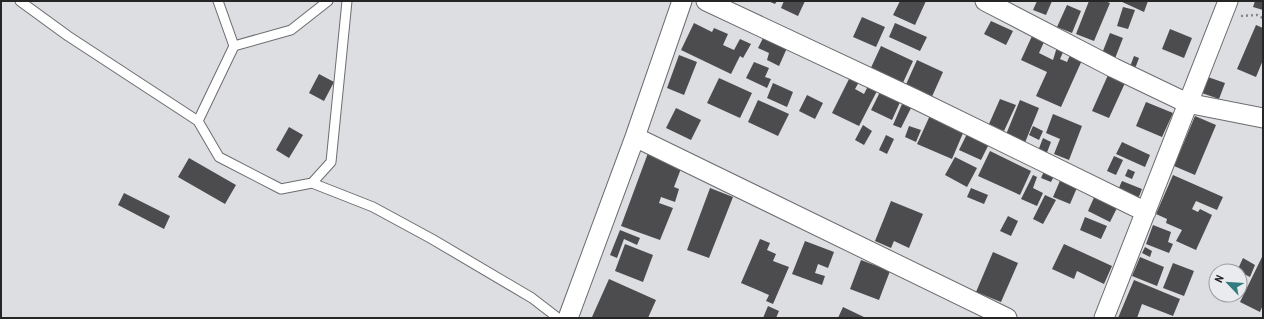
<svg xmlns="http://www.w3.org/2000/svg" width="1264" height="319" font-family="'Roboto Condensed',sans-serif">
  <style>
    .building { fill: #4c4b4d }
    .lines { fill: none; stroke-linecap: round; stroke-linejoin: round }
    .lane-casing { stroke: #6b6c6f; stroke-width: 11 }
    .street-casing { stroke: #6b6c6f; stroke-width: 21 }
    .path { stroke: #848587; stroke-width: 2.5; stroke-dasharray: 2 3; stroke-linecap: butt }
    .lane { stroke: #fff; stroke-width: 9 }
    .street { stroke: #fff; stroke-width: 19 }
  </style>
  <rect width="100%" height="100%" fill="#dddee1"/>
  <!-- building -->
  <path class="building" d="M768,1H777L775,4Z
    M784,1H805L798,16L781,8Z
    M900,1H926L915,25L893,15Z
    M1037,1H1052L1046,15L1033,10Z
    M1089,1H1105L1110,3L1094,41L1076,34Z
    M1120,1H1148L1144,12Z
    M1255,1H1263V10L1253,7Z
    M1067,5L1081,11L1072,33L1057,27Z
    M1123,7L1135,10L1128,29L1117,26Z
    M862,17L885,27L876,47L853,37Z
    M991,21L1013,31L1006,45L984,34Z
    M694,23L712,32L714,28L728,34L723,45L734,50L740,39L751,44L743,58L740,56L731,74L681,50Z
    M895,23L927,37L920,51L889,37Z
    M1256,25L1263,28V60L1256,77L1237,69Z
    M1170,29L1192,38L1184,58L1162,49Z
    M1110,33L1123,38L1114,61L1101,56Z
    M1032,36L1044,42L1039,53L1053,60L1057,47L1064,50L1060,59L1067,62L1071,53L1083,58L1061,107L1036,96L1047,72L1021,60Z
    M763,38L787,48L779,66L767,60L769,53L758,48Z
    M881,46L913,61L901,87L869,72Z
    M679,55L697,62L684,95L667,88Z
    M1134,56L1139,58L1133,74L1128,72Z
    M917,60L943,72L930,101L904,89Z
    M754,62L769,68L765,77L771,79L767,88L746,78Z
    M319,74L334,82L324,101L309,93Z
    M1108,75L1125,83L1109,118L1092,111Z
    M1205,76L1225,83L1219,99L1199,92Z
    M850,77L859,82L855,89L864,94L868,86L877,91L859,126L832,113Z
    M719,78L752,93L740,118L707,103Z
    M773,83L793,92L787,107L767,98Z
    M881,90L901,100L892,120L871,110Z
    M807,95L823,103L815,119L799,111Z
    M1000,99L1016,105L1004,131L989,124Z
    M758,100L789,114L778,136L748,122Z
    M1020,100L1039,108L1024,145L1005,137Z
    M1146,102L1173,113L1162,137L1136,126Z
    M902,104L911,108L901,128L893,125Z
    M676,108L701,120L691,140L666,128Z
    M932,111L966,126L952,159L917,144Z
    M1053,114L1082,126L1069,160L1054,154L1060,139L1046,133Z
    M1195,116L1216,125L1195,175L1174,166Z
    M863,125L872,131L864,145L855,140Z
    M909,126L921,130L916,142L905,137Z
    M1033,126L1043,131L1039,140L1029,135Z
    M289,127L303,135L289,158L276,150Z
    M969,130L991,140L981,160L959,150Z
    M886,135L894,139L887,154L879,150Z
    M1043,138L1051,142L1046,155L1038,151Z
    M1122,142L1150,155L1145,167L1116,154Z
    M990,151L1031,171L1020,195L978,176Z
    M648,153L682,166L674,187L679,189L675,202L661,197L659,203L673,208L660,240L621,226Z
    M1114,156L1123,160L1116,175L1107,171Z
    M955,157L977,168L967,187L945,175Z
    M189,158L236,185L225,204L178,177Z
    M1046,167L1056,172L1051,182L1041,178Z
    M1128,169L1135,172L1132,179L1125,176Z
    M1033,175L1037,177L1033,188L1043,193L1037,206L1021,199Z
    M1173,175L1223,197L1217,210L1196,201L1192,209L1198,212L1200,209L1212,215L1196,250L1176,241L1182,230L1166,223L1167,219L1156,214Z
    M1062,176L1079,183L1070,204L1053,197Z
    M1122,181L1142,189L1138,199L1118,190Z
    M710,188L733,197L709,258L687,250Z
    M971,188L988,195L984,204L967,197Z
    M124,193L170,216L164,229L118,205Z
    M1096,193L1119,204L1110,222L1088,211Z
    M1045,195L1056,200L1043,224L1033,219Z
    M891,201L923,214L909,248L894,241L891,248L875,241Z
    M1008,216L1018,221L1011,236L1000,231Z
    M1085,217L1107,226L1101,239L1080,230Z
    M1153,225L1171,232L1168,242L1173,244L1169,253L1146,244Z
    M620,230L640,238L637,245L624,239L617,258L610,255Z
    M760,239L770,243L767,250L776,254L773,261L789,267L773,304L766,301L769,295L741,283Z
    M805,241L834,252L828,268L818,264L815,273L825,276L822,285L792,274Z
    M625,244L653,255L643,282L615,271Z
    M1064,244L1112,266L1104,284L1077,271L1074,279L1052,269Z
    M1145,247L1152,251L1150,257L1142,253Z
    M993,252L1018,263L1001,302L976,292Z
    M1140,257L1164,267L1157,286L1132,276Z
    M1262,257L1263,258V305L1260,312L1240,302Z
    M1243,258L1255,265L1250,277L1240,272V271H1237Z
    M861,260L890,271L879,300L850,289Z
    M1173,263L1194,271L1184,296L1163,288Z
    M1222,265L1228,268L1226,271H1219Z
    M609,279L656,300L648,318L592,317Z
    M1134,280L1180,299L1173,316L1142,304L1137,318H1118Z
    M1240,280L1246,283L1239,297L1235,295H1240Z
    M768,306L779,311L776,318H763Z
    M843,307L866,318H838Z"/>
  <g class="lines">
    <!-- lane casing -->
    <g class="lane-casing">
      <path id="lane" d="M20,1L68,36L198,121L219,157L281,189L312,183L373,207L432,239L532,298L558,318
        M218,1L234,46L291,30L328,1
        M198,121L234,46
        M312,183L331,162L347,1"/>
    </g>
    <!-- street casing -->
    <g class="street-casing">
      <path id="street" d="M706,1L915,99L1146,212
        M985,1L1114,68L1187,103L1263,118
        M635,137L1007,318
        M568,318L635,137L682,1
        M1104,318L1228,1"/>
    </g>
    <!-- path -->
    <path class="path" d="M1241,16L1257,15L1263,18"/>
    <!-- lane -->
    <use href="#lane" class="lane"/>
    <!-- street -->
    <use href="#street" class="street"/>
  </g>
  <!-- border -->
  <rect width="1264" height="319" fill="none" stroke="#252526" stroke-width="4"/>
  <!-- north arrow -->
  <g transform="translate(1228 283) rotate(295)"><circle r="19" fill="#eaebee" stroke="#9b9c9e"/>
  <path d="M0-3L7 15L0 10L-7 15Z" fill="#327b7f"/>
  <text y="-6" font-size="11" font-weight="bold" text-anchor="middle" fill="#252526">N</text>
  </g>
</svg>
